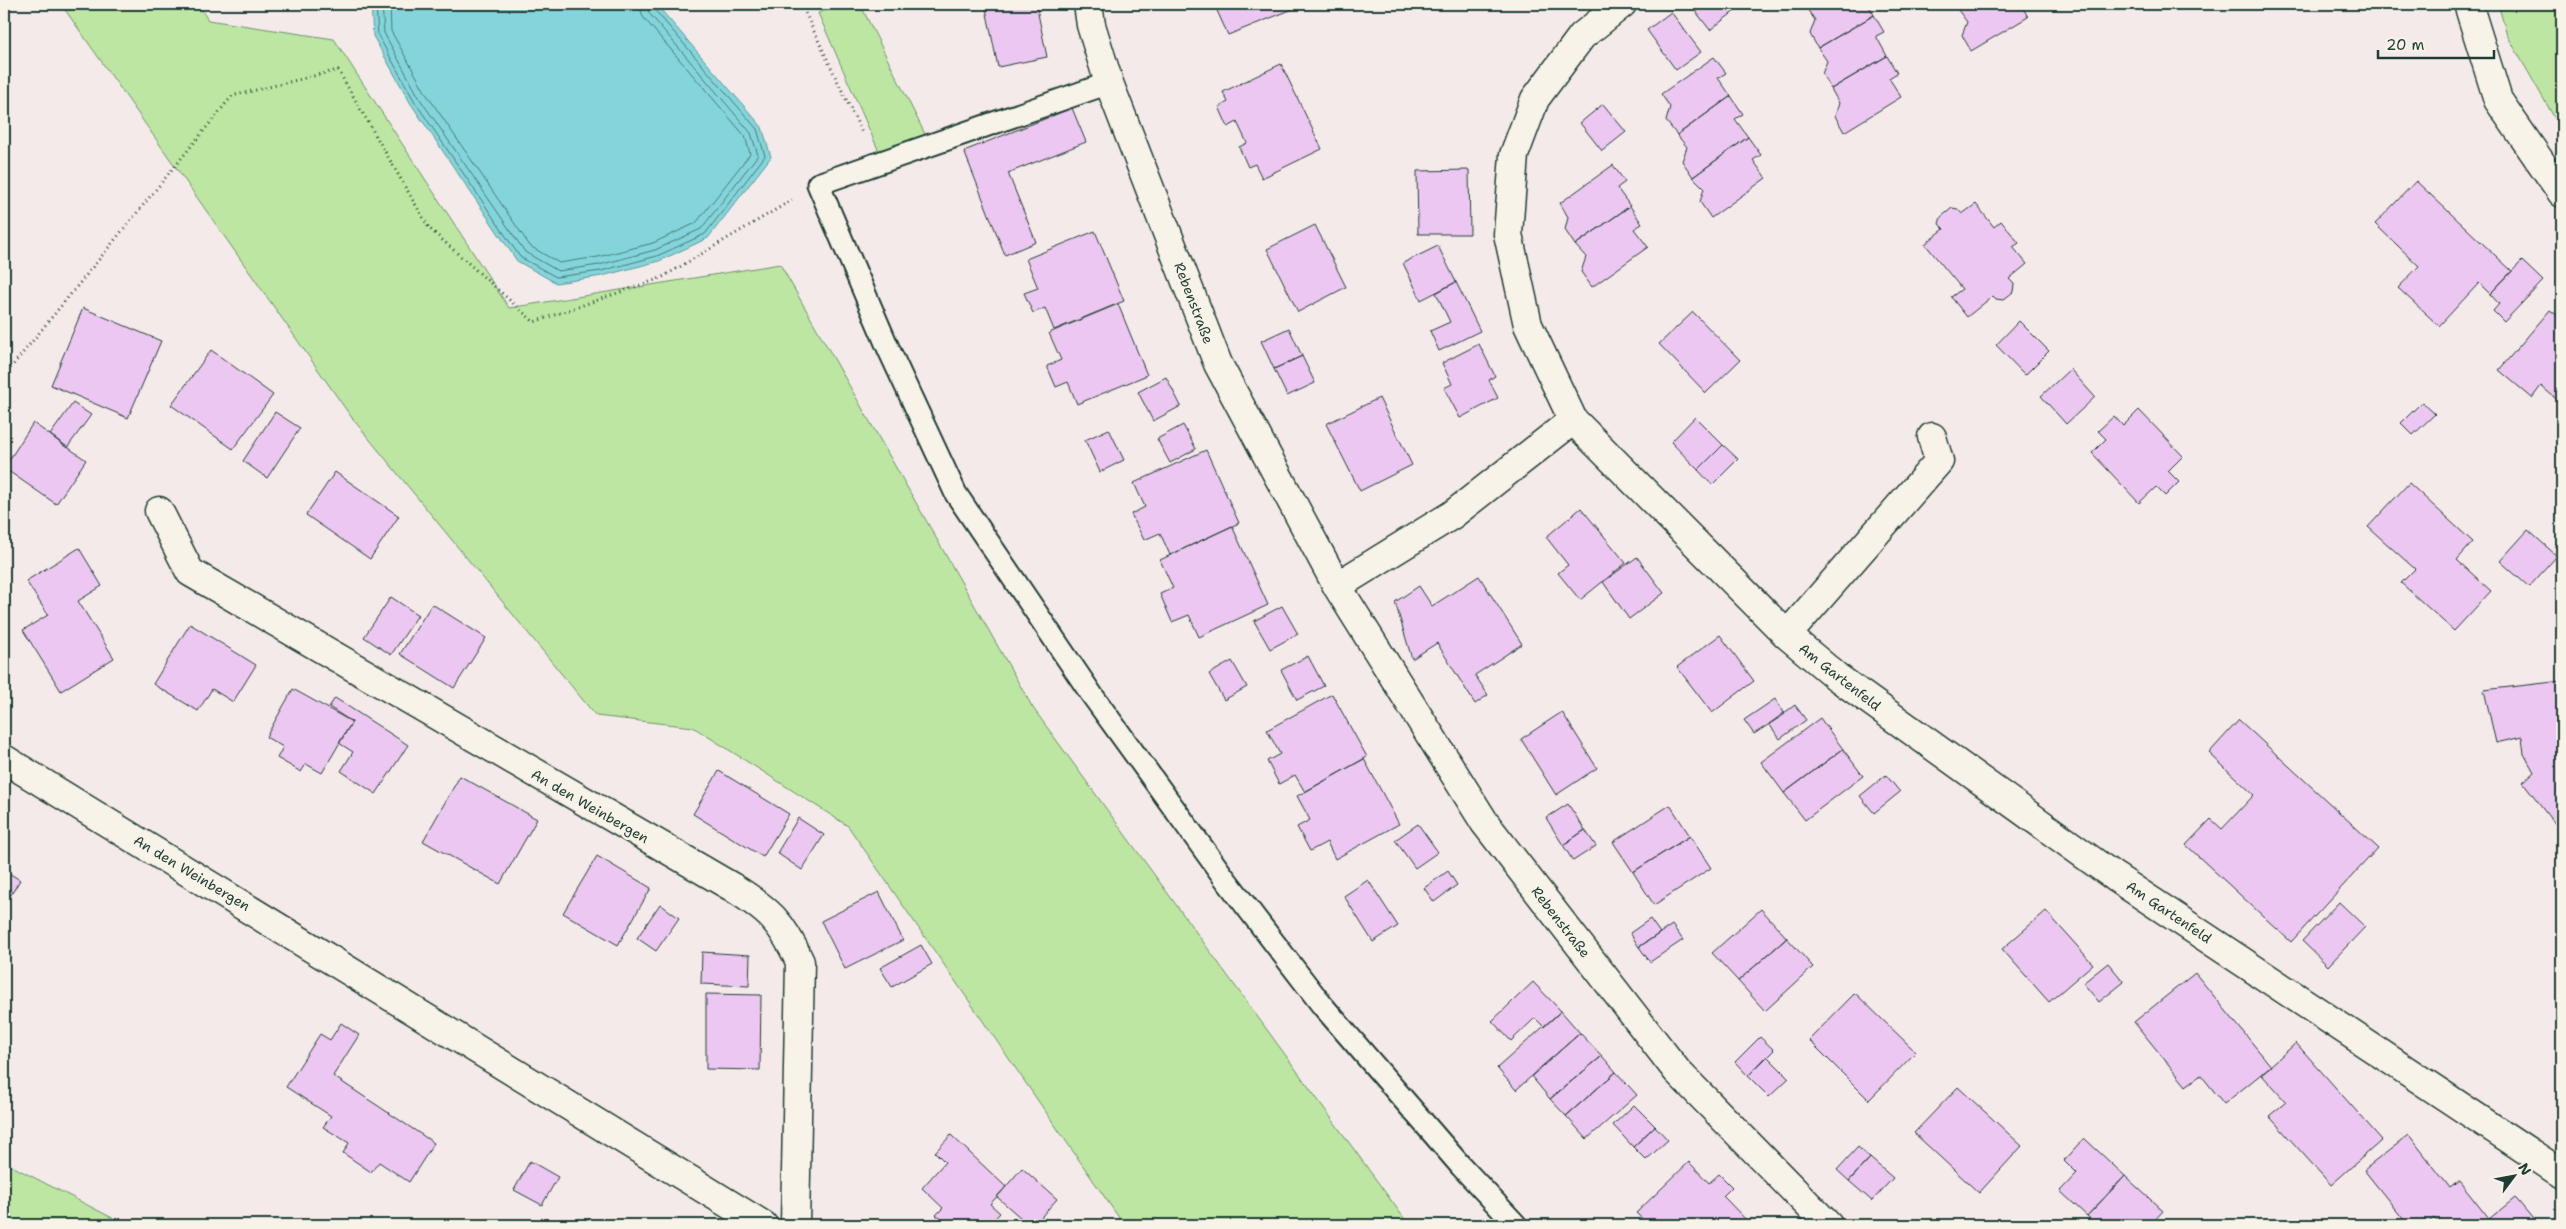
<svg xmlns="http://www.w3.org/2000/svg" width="2566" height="1229" font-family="'Shantell Sans',sans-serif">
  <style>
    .green { fill: #bce6a2; stroke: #6e926b }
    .water { fill: #84d5db; stroke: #5c9898 }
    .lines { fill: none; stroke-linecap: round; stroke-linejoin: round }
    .shore { stroke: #477a77; stroke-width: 1 }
    .building { fill: #ecc7f2; stroke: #1f3d34 }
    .lane-casing { stroke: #1f3d34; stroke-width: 25 }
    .street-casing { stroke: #1f3d34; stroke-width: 31 }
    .secondary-casing { stroke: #1f3d34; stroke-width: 31 }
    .path { stroke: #1f3d34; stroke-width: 3; stroke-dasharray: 1 4; stroke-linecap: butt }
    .lane { stroke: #f7f3e8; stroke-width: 21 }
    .street { stroke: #f7f3e8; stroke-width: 28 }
    .secondary { stroke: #f7f3e8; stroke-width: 28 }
    .labels { text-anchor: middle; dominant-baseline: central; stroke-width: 5; stroke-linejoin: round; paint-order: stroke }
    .street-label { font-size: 14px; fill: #1f3d34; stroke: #f7f3e8 }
  </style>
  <rect width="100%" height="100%" fill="#f5eaea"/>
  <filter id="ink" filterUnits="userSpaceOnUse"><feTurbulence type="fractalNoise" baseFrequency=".02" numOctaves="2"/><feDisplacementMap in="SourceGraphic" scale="10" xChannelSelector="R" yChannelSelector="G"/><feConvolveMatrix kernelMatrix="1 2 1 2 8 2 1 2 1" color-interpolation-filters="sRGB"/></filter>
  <g filter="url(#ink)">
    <!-- green -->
    <path class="green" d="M61,4H198L208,20L334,39L509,308L780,264L1033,708L1409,1225H1124L848,826L693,727L596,716L352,418Z
      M841,4H860L926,136L880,154L818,13Z
      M2498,4H2562V131L2507,35Z
      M4,1162L126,1225H4Z"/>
    <!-- water -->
    <path class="water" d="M371,4H656L762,127L771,157L708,238L659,261L602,276L556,283L517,261L411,104L373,36Z"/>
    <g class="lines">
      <!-- shore -->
      <path class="shore" d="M376,4L378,35L415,102L520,257L556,277L601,271L657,256L705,234L765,156L757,129L654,9L653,4
        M382,4L384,33L420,99L525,252L558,271L599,265L655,250L701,229L758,155L751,133L649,13L646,4
        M390,4L391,31L427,95L530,246L559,263L598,257L653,243L696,223L750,154L745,136L643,17L639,4"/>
    </g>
    <!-- building -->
    <path class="building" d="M985,4H1036L1047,57L998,67Z
      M1214,4H1291L1293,9L1228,35Z
      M1690,4H1729L1735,11L1710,30Z
      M1815,4H1868L1874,15L1818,48L1810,34L1815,20L1807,9Z
      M1968,4H2021L2028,17L1971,51L1962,35L1967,22L1958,10Z
      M1671,12L1701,52L1676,70L1647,30Z
      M1874,15L1884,32L1876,36L1887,56L1831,89L1822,74L1827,61L1818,48Z
      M1887,56L1897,73L1889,78L1901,97L1844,132L1835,116L1839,103L1831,89Z
      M1714,57L1726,73L1718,78L1731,96L1677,135L1666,121L1670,107L1661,94Z
      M1281,64L1322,149L1262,178L1255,164L1248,167L1239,147L1247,143L1237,122L1228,127L1219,107L1228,102L1223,92Z
      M1731,96L1743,114L1735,119L1748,137L1693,177L1682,161L1687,147L1677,135Z
      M1603,104L1626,132L1602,151L1580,123Z
      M1072,108L1086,142L1008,173L1036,242L1005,255L964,151Z
      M1748,137L1761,155L1753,160L1766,178L1711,218L1700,202L1704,188L1693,177Z
      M1613,165L1625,182L1617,188L1630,206L1575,245L1565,230L1568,217L1560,203Z
      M1469,170L1470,234H1418L1417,171Z
      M2416,181L2512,271L2490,294L2479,283L2439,326L2398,288L2419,266L2375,224Z
      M1976,204L1994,227L2001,221L2019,243L2013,247L2027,264L2009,279L2014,284L2013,292L2003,300L1996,299L1993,296L1967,317L1951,297L1962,289L1925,244L1944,229L1939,224L1941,217L1952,208L1958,209L1962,214Z
      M1630,206L1642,224L1634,229L1648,247L1592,287L1581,272L1586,257L1575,245Z
      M1315,225L1346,287L1298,312L1267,249Z
      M1095,231L1124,301L1054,330L1045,308L1033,313L1024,293L1038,288L1026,259Z
      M1438,246L1456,282L1421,300L1403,263Z
      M2522,261L2543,281L2504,322L2493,311L2499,304L2490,294Z
      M1456,282L1480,331L1439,351L1430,331L1450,322L1436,293Z
      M1118,304L1147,375L1077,404L1068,382L1056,387L1047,366L1061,360L1049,333Z
      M83,308L161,341L128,418L51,385Z
      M2550,310L2562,319V404L2541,386L2532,398L2499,370Z
      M1693,312L1740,360L1706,393L1659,344Z
      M2019,321L2049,351L2025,375L1996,345Z
      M1289,328L1302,356L1274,369L1261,341Z
      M1479,344L1495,376L1489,380L1498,398L1460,418L1444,388L1452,384L1442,363Z
      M211,350L273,395L233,449L171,405Z
      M1302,356L1315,383L1287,396L1274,369Z
      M2070,369L2095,397L2066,424L2041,396Z
      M1166,377L1181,406L1153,421L1138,392Z
      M1379,398L1412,465L1360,491L1326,424Z
      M2422,402L2435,414L2413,435L2401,423Z
      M73,403L91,415L67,448L50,435Z
      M2139,410L2183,456L2168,471L2179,482L2165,496L2156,487L2139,503L2092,453L2106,439L2098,431L2114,416L2123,426Z
      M275,412L300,428L267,478L243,461Z
      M1695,417L1723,445L1698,470L1671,442Z
      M33,423L86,460L56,504L4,468Z
      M1183,425L1196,449L1170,463L1157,439Z
      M1109,429L1124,460L1100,472L1085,440Z
      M1723,445L1738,459L1712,485L1698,470Z
      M1206,450L1239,523L1170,555L1160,533L1144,540L1131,514L1145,507L1134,483Z
      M335,472L399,516L370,559L306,515Z
      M2409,483L2473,542L2457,560L2491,591L2454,631L2401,583L2415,569L2368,527Z
      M1581,508L1626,563L1580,600L1558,573L1568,565L1546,537Z
      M1232,526L1268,605L1199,637L1189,615L1172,622L1160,594L1173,588L1160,560Z
      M2528,530L2557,556L2529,587L2500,561Z
      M79,548L102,586L78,601L114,658L61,691L23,630L48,615L26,581Z
      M1637,557L1664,593L1629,619L1603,582Z
      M1479,576L1522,644L1475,675L1488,695L1475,704L1437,643L1412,659L1395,602L1419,586L1432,606Z
      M391,597L418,615L391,655L364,637Z
      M432,604L486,638L454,688L400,654Z
      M1282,606L1298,634L1270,649L1254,621Z
      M190,624L256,665L233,702L212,689L198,711L153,684Z
      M1720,635L1754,681L1712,713L1677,667Z
      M1308,656L1324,686L1297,700L1281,670Z
      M1232,661L1247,687L1224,700L1209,674Z
      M2562,681V826L2559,829L2523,782L2534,772L2524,754L2522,737L2496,743L2484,690Z
      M293,689L352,722L322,773L306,764L301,772L277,758L283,747L266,737Z
      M1332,694L1367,757L1305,792L1295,775L1279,784L1267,761L1280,754L1267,730Z
      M335,698L408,745L376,794L341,771L353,752L339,743L352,722L329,707Z
      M1775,699L1785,714L1754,734L1744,720Z
      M1795,705L1806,720L1780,739L1769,724Z
      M1562,712L1597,768L1556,795L1521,739Z
      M1820,718L1843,749L1784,793L1761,762Z
      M2239,720L2378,848L2291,942L2186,845L2211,819L2222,829L2254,795L2209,753Z
      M1843,749L1863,776L1805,820L1784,793Z
      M1364,759L1399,824L1335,859L1327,842L1310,851L1297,827L1310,820L1297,796Z
      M719,771L789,814L763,857L693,814Z
      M1886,775L1900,792L1874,813L1860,796Z
      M460,776L537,819L500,884L423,841Z
      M1568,804L1585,830L1563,845L1546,818Z
      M1670,805L1690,836L1633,872L1613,842Z
      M798,818L824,835L802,870L777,853Z
      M1418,824L1438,852L1415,868L1395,840Z
      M1585,830L1596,846L1573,861L1563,845Z
      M1690,836L1711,868L1654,905L1633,872Z
      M597,856L651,888L618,945L563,913Z
      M4,870L20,880L4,906Z
      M1448,871L1457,885L1434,902L1424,888Z
      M1368,880L1398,926L1373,942L1344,896Z
      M879,892L903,940L845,969L821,921Z
      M2339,902L2365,927L2328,966L2302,941Z
      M660,904L679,918L656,951L637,938Z
      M1761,909L1787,938L1738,981L1712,953Z
      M2046,911L2093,964L2049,1002L2002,949Z
      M1650,919L1660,933L1639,947L1630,933Z
      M1672,925L1683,940L1650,962L1639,947Z
      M1787,938L1813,967L1765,1011L1738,981Z
      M921,945L932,964L892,987L880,968Z
      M702,952L750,955L749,986L701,984Z
      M2108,963L2124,982L2099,1002L2083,983Z
      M2195,973L2271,1066L2224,1104L2201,1075L2186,1086L2134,1022Z
      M1533,982L1561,1011L1544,1027L1535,1018L1511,1041L1492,1021Z
      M1855,993L1916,1052L1869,1100L1809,1040Z
      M706,994L761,995L760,1070L706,1069Z
      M1561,1011L1580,1033L1516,1090L1497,1068Z
      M341,1023L359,1035L333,1076L434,1143L409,1182L379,1162L371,1172L343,1153L349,1143L323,1127L331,1116L286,1087L320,1034L330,1040Z
      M1580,1033L1602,1056L1550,1099L1531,1076Z
      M1760,1037L1774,1050L1748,1076L1735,1062Z
      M2296,1043L2382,1140L2331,1185L2269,1116L2286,1102L2261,1074Z
      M1602,1056L1616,1072L1566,1116L1550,1099Z
      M1767,1056L1789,1078L1769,1097L1748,1076Z
      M1616,1072L1637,1095L1587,1139L1566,1116Z
      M1958,1087L2022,1146L1979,1193L1914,1133Z
      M1634,1105L1655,1126L1633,1147L1613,1125Z
      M1655,1126L1668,1140L1646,1160L1633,1147Z
      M951,1135L1006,1187L990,1204L1000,1213L989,1225H948L936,1215L943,1208L922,1188L945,1162L935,1152Z
      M2409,1135L2450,1188L2459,1181L2489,1219L2481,1225H2440L2434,1218L2425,1225H2408L2364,1170Z
      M2084,1138L2125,1176L2087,1216L2060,1191L2077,1173L2064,1160Z
      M1858,1147L1870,1158L1849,1181L1837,1170Z
      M1870,1158L1893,1178L1872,1201L1849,1181Z
      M530,1161L558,1177L542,1205L514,1190Z
      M1689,1162L1709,1183L1719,1174L1732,1187L1723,1196L1751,1225H1649L1636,1213Z
      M1022,1168L1057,1199L1034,1225H1029L997,1197Z
      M2125,1176L2163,1211L2150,1225H2097L2087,1216Z
      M2515,1198L2518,1201L2538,1225H2494L2489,1219Z"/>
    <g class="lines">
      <!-- lane casing -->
      <g class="lane-casing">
        <path id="lane" d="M1109,83L818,184L889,350L956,494L1092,695L1223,876L1322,1005L1461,1166L1516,1225"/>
      </g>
      <!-- street casing -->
      <g class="street-casing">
        <path id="street" d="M1088,4L1091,25L1109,83L1218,364L1337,586L1485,823L1677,1071L1828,1225
          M1622,4L1582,36L1535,99L1514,155L1508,234L1528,325L1573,420L1787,635L1837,677L2115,877L2562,1174
          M159,511L190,572L732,887C769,910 782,922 800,962L795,1225
          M1337,586L1452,515L1573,420
          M1787,635L1939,461L1932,437
          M4,759L763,1225"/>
      </g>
      <!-- secondary casing -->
      <g class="secondary-casing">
        <path id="secondary" d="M2468,4L2498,100L2562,193"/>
      </g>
      <!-- path -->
      <path class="path" d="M801,4L863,135
        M4,376L232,96L338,70L429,228L534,322L661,278L792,200"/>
      <!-- lane -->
      <use href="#lane" class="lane"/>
      <!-- street -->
      <use href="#street" class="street"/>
      <!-- secondary -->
      <use href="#secondary" class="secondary"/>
    </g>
  </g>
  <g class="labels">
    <!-- street labels -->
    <g class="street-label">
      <text transform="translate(1194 303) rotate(69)">Rebenstraße</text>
      <text transform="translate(1840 677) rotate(38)">Am Gartenfeld</text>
      <text transform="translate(590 806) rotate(30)">An den Weinbergen</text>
      <text transform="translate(192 873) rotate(31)">An den Weinbergen</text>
      <text transform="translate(2169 912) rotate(34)">Am Gartenfeld</text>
      <text transform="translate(1561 922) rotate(52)">Rebenstraße</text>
    </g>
  </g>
  <!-- margin -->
  <rect width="2566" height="1229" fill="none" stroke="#f7f3e8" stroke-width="20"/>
  <rect x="10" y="10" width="2546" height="1209" fill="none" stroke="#1f3d34" stroke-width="2" filter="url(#ink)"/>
  <!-- north arrow -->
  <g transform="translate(2514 1176) rotate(58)" stroke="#f7f3e8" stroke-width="4" paint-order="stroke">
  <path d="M0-4L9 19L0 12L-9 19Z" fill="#1f3d34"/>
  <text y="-8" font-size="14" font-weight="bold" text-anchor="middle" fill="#1f3d34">N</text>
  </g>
  <!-- scale -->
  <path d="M2378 50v8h116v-8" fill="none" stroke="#1f3d34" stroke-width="2.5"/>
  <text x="2386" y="50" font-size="15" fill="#1f3d34" stroke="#f7f3e8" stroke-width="4" paint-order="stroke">20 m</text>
</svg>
